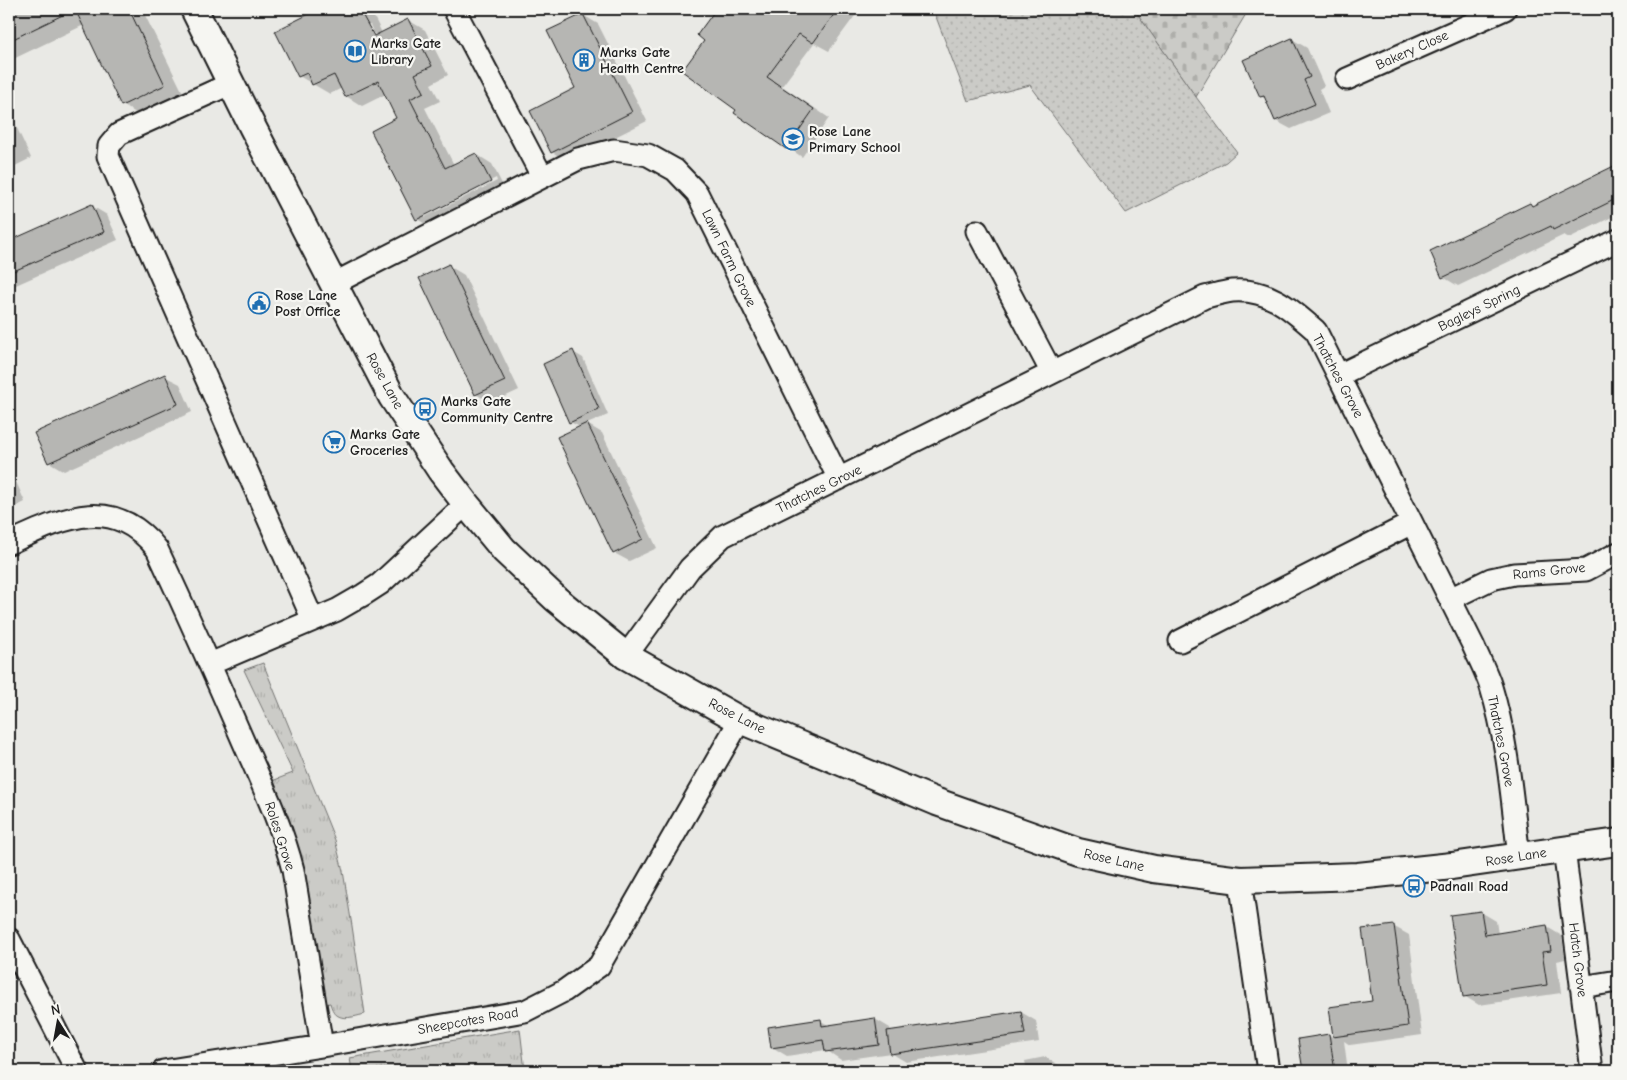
<svg xmlns="http://www.w3.org/2000/svg" width="1627" height="1080" font-family="'Comic Neue',sans-serif">
  <style>
    .grass { fill: url(#grass-tufts); stroke: #747472 }
    .cemetery { fill: url(#cemetery-stones); stroke: #747472 }
    .garden { fill: url(#garden-dots); stroke: #747472 }
    .shadow { fill: #0003; fill-rule: evenodd }
    .building { fill: #b6b6b3; stroke: #1c1c1c }
    .lines { fill: none; stroke-linecap: round; stroke-linejoin: round }
    .minor-casing { stroke: #1c1c1c; stroke-width: 25 }
    .tertiary-casing { stroke: #1c1c1c; stroke-width: 30 }
    .minor { stroke: #f6f6f2; stroke-width: 21 }
    .tertiary { stroke: #f6f6f2; stroke-width: 26 }
    .labels { text-anchor: middle; dominant-baseline: central; stroke-width: 4.5; stroke-linejoin: round; paint-order: stroke }
    .poi-label { font-size: 14px; font-weight: bold; fill: #1c1c1c; stroke: #f6f6f2; text-anchor: start }
    .street-label { font-size: 14px; fill: #1c1c1c; stroke: #f6f6f2 }
  </style>
  <defs>
    <pattern id="grass-tufts" width="24" height="20" patternUnits="userSpaceOnUse" patternTransform="scale(1.25)"><rect width="24" height="20" fill="#cbcbc7"/><path d="M3 7l-1-3M5 7V3M7 7l1-3M15 17l-1-3M17 17v-4M19 17l1-3" fill="none" stroke="#aeaeaa"/></pattern>
    <pattern id="cemetery-stones" width="16" height="16" patternUnits="userSpaceOnUse" patternTransform="scale(1.25)"><rect width="16" height="16" fill="#cbcbc7"/><path d="M2 7V4a2 2 0 0 1 4 0v3zM10 15v-3a2 2 0 0 1 4 0v3z" fill="#aeaeaa"/></pattern>
    <pattern id="garden-dots" width="8" height="8" patternUnits="userSpaceOnUse" patternTransform="scale(1.25)"><rect width="8" height="8" fill="#cbcbc7"/><path d="M2 2h.1M6 6h.1" fill="none" stroke="#aeaeaa" stroke-width="1.8" stroke-linecap="round"/></pattern>
  </defs>
  <rect width="100%" height="100%" fill="#e9e9e5"/>
  <filter id="ink" filterUnits="userSpaceOnUse"><feTurbulence type="fractalNoise" baseFrequency=".02" numOctaves="2"/><feDisplacementMap in="SourceGraphic" scale="10" xChannelSelector="R" yChannelSelector="G"/><feConvolveMatrix kernelMatrix="1 2 1 2 8 2 1 2 1" color-interpolation-filters="sRGB"/></filter>
  <g filter="url(#ink)">
    <!-- grass -->
    <path class="grass" d="M263,663L335,840L343,871L352,926L365,1014C349,1018 335,1023 330,1003L324,1004L300,854L272,781L293,773L244,670Z
      M520,1029L525,1071H352L350,1058Z"/>
    <!-- cemetery -->
    <path class="cemetery" d="M1134,9H1249L1196,97Z"/>
    <!-- garden -->
    <path class="garden" d="M933,9H1134L1196,97L1237,152L1226,162L1126,213L1030,85L968,101Z"/>
    <!-- shadow -->
    <path class="shadow" d="M9,9H142L185,97L143,117L122,105L84,25L9,61Z
      M321,9H370L382,33L408,20L425,30L448,75L431,84L440,101L425,108L454,165L476,154L492,164L506,192L434,229L417,219L398,118L386,94L362,106L346,96L342,88L330,94L299,76L277,31ZM368,25H370L378,41L376,42ZM496,178L497,181L425,217V214Z
      M709,9H860L829,51L814,43L782,86L829,118L802,157L736,113L738,110L715,13Z
      M583,15L598,24L647,121L567,161L552,152L577,89Z
      M1292,39L1307,48L1324,86L1319,89L1329,113L1291,129L1276,121L1267,100L1261,96Z
      M9,111L31,158L9,169Z
      M1618,165V214L1569,238L1564,235L1458,286L1443,277L1530,204L1534,206Z
      M92,206L107,215L118,240L9,288V242Z
      M449,266L464,275L519,390L491,403L476,394Z
      M573,352L583,358L608,415L587,424L602,433L657,548L629,561L614,553L580,427L570,422Z
      M164,376L180,384L192,412L64,471L49,462Z
      M9,474L14,477L25,502L9,510Z
      M1481,912L1496,921L1498,934L1547,927L1562,936L1565,959L1557,961L1561,993L1479,1005L1464,996Z
      M1393,926L1409,935L1422,1035L1350,1045L1344,1041L1348,1071H1304L1300,1040L1329,1035L1335,1039L1331,1008L1374,1002Z
      M1021,1012L1036,1021L1039,1042L906,1062L891,1053L841,1060L826,1050L787,1056L772,1047L821,1021L830,1026L875,1019L890,1028L891,1032Z
      M1045,1057L1060,1066L1061,1071H1027L1025,1061Z
      M771,1067L777,1071H747Z"/>
    <!-- building -->
    <path class="building" d="M9,9H129L165,85L121,106L75,9L9,41Z
      M319,9H359L374,36L408,19L432,66L415,74L424,92L410,99L445,168L476,153L491,182L416,220L371,131L396,118L378,81L345,97L334,75L312,85L307,73L298,77L275,31Z
      M716,9H838L813,43L799,34L767,77L814,109L786,149L734,113L736,110L682,71L704,41L697,35Z
      M583,14L632,112L551,153L530,111L575,88L547,31Z
      M1292,38L1310,77L1304,80L1315,104L1275,121L1264,96L1260,97L1243,60Z
      M1618,164V198L1553,230L1551,226L1442,278L1430,251L1530,203L1532,206Z
      M92,204L104,232L9,273V241Z
      M449,264L505,381L475,395L419,278Z
      M573,350L599,409L569,423L543,364Z
      M165,374L178,404L48,463L34,433Z
      M587,423L643,539L613,554L557,437Z
      M1481,911L1485,935L1547,925L1551,951L1542,952L1547,985L1463,997L1450,915Z
      M1394,925L1408,1026L1333,1037L1329,1007L1372,1001L1362,929Z
      M1021,1011L1025,1034L890,1054L887,1031Z
      M875,1018L879,1045L825,1052L823,1040L771,1048L768,1027L821,1019L822,1026Z
      M1329,1034L1335,1071H1303L1298,1039Z"/>
    <g class="lines">
      <!-- minor casing -->
      <g class="minor-casing">
        <path id="minor" d="M454,9L542,176
          M1347,79L1505,9
          M232,83L119,134L109,146L108,156L313,620
          M977,231L1052,373
          M333,284L578,159L614,150L648,155L675,170L697,193L839,479
          M1339,375L1618,240
          M9,543C62,519 112,493 157,549C187,613 216,678 244,743C262,784 282,826 293,870L322,1046
          M1450,599L1491,579L1514,574L1586,570L1618,553
          M1180,641L1412,523
          M626,656L690,568L723,536L1205,297C1214,295 1223,292 1232,291C1268,288 1290,308 1316,331L1473,645C1479,659 1487,673 1491,687C1508,742 1512,800 1519,857
          M210,664L337,610L363,595L380,584L466,504
          M1564,849L1592,1071
          M1240,880L1268,1071
          M9,939L77,1071
          M1581,987L1618,981
          M163,1071L322,1046L525,1011L564,991L599,966L740,720"/>
      </g>
      <!-- tertiary casing -->
      <g class="tertiary-casing">
        <path id="tertiary" d="M194,9L252,126L392,397L441,471L466,504L504,550L556,599L626,656L740,720L937,802L1078,852L1154,869L1240,880L1358,876L1452,866L1618,842"/>
      </g>
      <!-- minor -->
      <use href="#minor" class="minor"/>
      <!-- tertiary -->
      <use href="#tertiary" class="tertiary"/>
    </g>
  </g>
  <!-- icons -->
  <defs>
    <g id="library-ring" transform="scale(1.125)"><circle r="9.5" fill="#f6f6f2" stroke="#1f6fb2" stroke-width="1.5"/><path d="M-6-4Q-3-5.5-.7-3.5V5Q-3 3-6 4ZM6-4Q3-5.5 .7-3.5V5Q3 3 6 4Z" fill="#1f6fb2"/></g>
    <g id="building-ring" transform="scale(1.125)"><circle r="9.5" fill="#f6f6f2" stroke="#1f6fb2" stroke-width="1.5"/><path d="M-4-6H4V6H1V3H-1V6H-4ZM-2.5-4.3h1.7v1.8h-1.7ZM.8-4.3h1.7v1.8H.8ZM-2.5-1h1.7V.8h-1.7ZM.8-1h1.7V.8H.8Z" fill="#1f6fb2"/></g>
    <g id="school-ring" transform="scale(1.125)"><circle r="9.5" fill="#f6f6f2" stroke="#1f6fb2" stroke-width="1.5"/><path d="M0-5L7-2L0 1L-7-2ZM-4 1L0 2.5L4 1V4Q0 6-4 4Z" fill="#1f6fb2"/></g>
    <g id="civic-ring" transform="scale(1.125)"><circle r="9.5" fill="#f6f6f2" stroke="#1f6fb2" stroke-width="1.5"/><path d="M-.6-6.5H3V-4.5H.6V-3L4-1V1h2V6H-6V1h2V-1L-.6-3ZM-1.2 2.5V6h2.4V2.5Z" fill="#1f6fb2"/></g>
    <g id="bus-ring" transform="scale(1.125)"><circle r="9.5" fill="#f6f6f2" stroke="#1f6fb2" stroke-width="1.5"/><path d="M-5-6H5V4H4V6H2V4H-2V6H-4V4H-5ZM-3.5-4V0h7V-4ZM-3.5 1.2v1.5H-2V1.2ZM2 1.2v1.5H3.5V1.2Z" fill="#1f6fb2"/></g>
    <g id="supermarket-ring" transform="scale(1.125)"><circle r="9.5" fill="#f6f6f2" stroke="#1f6fb2" stroke-width="1.5"/><path d="M-6-5.5h2.5l.6 2H6L4.5 2H-2.5L-4.4-4H-6ZM-1.5 3.2a1.3 1.3 0 1 0 .1 0ZM3 3.2a1.3 1.3 0 1 0 .1 0Z" fill="#1f6fb2"/></g>
  </defs>
  <g fill-rule="evenodd">
    <use href="#library-ring" x="355" y="51"/>
    <use href="#building-ring" x="584" y="60"/>
    <use href="#school-ring" x="793" y="139"/>
    <use href="#civic-ring" x="259" y="303"/>
    <use href="#bus-ring" x="425" y="409"/>
    <use href="#supermarket-ring" x="334" y="442"/>
    <use href="#bus-ring" x="1414" y="886"/>
  </g>
  <g class="labels">
    <!-- poi labels -->
    <g class="poi-label">
      <text x="371" y="43">Marks Gate<tspan x="371" dy="16">Library</tspan></text>
      <text x="600" y="52">Marks Gate<tspan x="600" dy="16">Health Centre</tspan></text>
      <text x="809" y="131">Rose Lane<tspan x="809" dy="16">Primary School</tspan></text>
      <text x="275" y="295">Rose Lane<tspan x="275" dy="16">Post Office</tspan></text>
      <text x="441" y="401">Marks Gate<tspan x="441" dy="16">Community Centre</tspan></text>
      <text x="350" y="434">Marks Gate<tspan x="350" dy="16">Groceries</tspan></text>
      <text x="1430" y="886">Padnall Road</text>
    </g>
    <!-- street labels -->
    <g class="street-label">
      <text transform="translate(1412 50) rotate(-24)">Bakery Close</text>
      <text transform="translate(729 258) rotate(64)">Lawn Farm Grove</text>
      <text transform="translate(1479 308) rotate(-26)">Bagleys Spring</text>
      <text transform="translate(1338 376) rotate(62)">Thatches Grove</text>
      <text transform="translate(385 381) rotate(61)">Rose Lane</text>
      <text transform="translate(819 489) rotate(-26)">Thatches Grove</text>
      <text transform="translate(1549 571) rotate(-6)">Rams Grove</text>
      <text transform="translate(737 716) rotate(27)">Rose Lane</text>
      <text transform="translate(1501 741) rotate(79)">Thatches Grove</text>
      <text transform="translate(280 836) rotate(72)">Roles Grove</text>
      <text transform="translate(1516 857) rotate(-9)">Rose Lane</text>
      <text transform="translate(1114 860) rotate(13)">Rose Lane</text>
      <text transform="translate(1578 960) rotate(83)">Hatch Grove</text>
      <text transform="translate(468 1021) rotate(-10)">Sheepcotes Road</text>
    </g>
  </g>
  <!-- margin -->
  <rect width="1627" height="1080" fill="none" stroke="#f6f6f2" stroke-width="30"/>
  <rect x="15" y="15" width="1597" height="1050" fill="none" stroke="#1c1c1c" stroke-width="2" filter="url(#ink)"/>
  <!-- north arrow -->
  <g transform="translate(58 1022) rotate(349)" stroke="#f6f6f2" stroke-width="4" paint-order="stroke">
  <path d="M0-4L9 19L0 12L-9 19Z" fill="#1c1c1c"/>
  <text y="-8" font-size="14" font-weight="bold" text-anchor="middle" fill="#1c1c1c">N</text>
  </g>
</svg>
